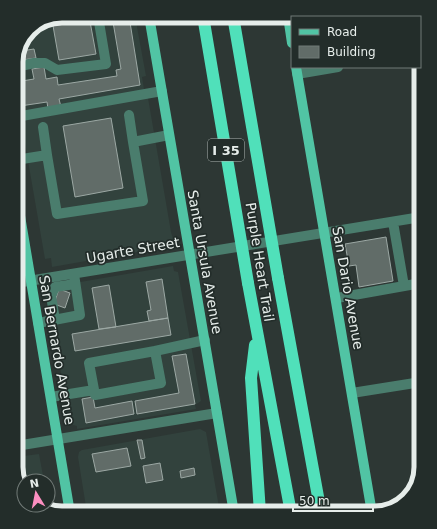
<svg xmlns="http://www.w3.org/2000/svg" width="437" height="529" font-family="'DejaVu Sans',sans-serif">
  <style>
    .built { fill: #32423d }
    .building { fill: #616c68; stroke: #9ca8a4 }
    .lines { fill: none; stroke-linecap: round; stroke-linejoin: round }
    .minor { stroke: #4a7d6d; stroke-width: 10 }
    .major { stroke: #51c4a4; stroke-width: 10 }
    .highway { stroke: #50e0ba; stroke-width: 12 }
    .highway-bridge { stroke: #50e0ba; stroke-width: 12 }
    .labels { text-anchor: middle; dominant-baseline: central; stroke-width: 3.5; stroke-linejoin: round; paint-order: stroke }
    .shield { fill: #232d2a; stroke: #acb3b0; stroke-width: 1 }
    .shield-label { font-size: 13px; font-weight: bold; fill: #e6edea }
    .street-label { font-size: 14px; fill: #e6edea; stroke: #232d2a }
    .rim { fill: none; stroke: #e6edea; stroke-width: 5 }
  </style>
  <rect width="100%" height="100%" fill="#2d3734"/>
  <!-- built -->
  <path class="built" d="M62,16H135L146,76L142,77L144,89L148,98L171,232L174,242L171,246L52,267L51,258L45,259L22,126L26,122V118L16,107V59L32,28Z
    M173,266L174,271L178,272L201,401L195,405L196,409L77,429V426L73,425L72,420H69L48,298L57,286Z
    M200,429L206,432L220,513H87L78,457L79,452L82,450Z
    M39,454L44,481H24V493L16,467V457Z"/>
  <!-- building -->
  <path class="building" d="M62,16H89L96,54L59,60L52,20Z
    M112,16H129L140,85L59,99L61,107L48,109L47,102L20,106L16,82L34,79L32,69L44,67L46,79L57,77L58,85L117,76L116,70L121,69Z
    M34,49L36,58L22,60L21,51Z
    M111,118L123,188L75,197L63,126Z
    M386,237L393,281L359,287L356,265L349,266L345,244Z
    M162,279L168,318L149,321L147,311L151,310L146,282Z
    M109,285L116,327L99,329L92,288Z
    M59,289L70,293L65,308L54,304Z
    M168,318L171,335L75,351L72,334Z
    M186,354L195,404L137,414L135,401L179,393L172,356Z
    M93,397L95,408L132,401L134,414L86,423L82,399Z
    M137,440H142L145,458L141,459Z
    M127,448L131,466L96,472L92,454Z
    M160,463L163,480L146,483L143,466Z
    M194,468L195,475L181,478L180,471Z
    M145,508L146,513H120Z"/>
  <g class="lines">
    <!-- minor -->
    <path class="minor" d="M16,67L34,63H45L57,70L106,64L98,16
      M297,74L338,67
      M129,115L133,142
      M16,117L162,91
      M43,127L47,155
      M16,160L47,155L57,214L143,201L133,142L169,135
      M393,222L404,286
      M16,283L421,217
      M337,298L421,283
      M55,320L51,296L55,287L75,284
      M38,323L80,315L74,274
      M155,351L161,383L95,395L89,363Z
      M155,351L205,340
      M352,393L421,382
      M51,397L94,390
      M16,446L217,413"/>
    <!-- major -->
    <path class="major" d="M149,16L234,513
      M288,16L292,43
      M296,67L372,513
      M16,192L70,513"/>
    <!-- highway -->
    <path class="highway" d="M278,278L321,513
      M248,283L291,513
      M255,345L251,378L260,513"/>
    <!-- highway-bridge -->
    <path class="highway-bridge" d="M203,16L248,283
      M233,16L278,278"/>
  </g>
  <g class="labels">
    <!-- shield labels -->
    <rect class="shield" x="208" y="139" width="36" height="22" rx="3"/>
    <g class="shield-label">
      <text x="226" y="150">I 35</text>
    </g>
    <!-- street labels -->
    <g class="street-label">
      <text transform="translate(133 250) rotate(-10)">Ugarte Street</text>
      <text transform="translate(205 262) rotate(80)">Santa Ursula Avenue</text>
      <text transform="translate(260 262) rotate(81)">Purple Heart Trail</text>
      <text transform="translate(348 288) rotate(80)">San Dario Avenue</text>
      <text transform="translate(57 350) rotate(80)">San Bernardo Avenue</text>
    </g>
  </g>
  <!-- crop -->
  <path d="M0 0H437V529H0ZM62 23H375A39 39 0 0 1 414 62V467A39 39 0 0 1 375 506H62A39 39 0 0 1 23 467V62A39 39 0 0 1 62 23Z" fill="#232d2a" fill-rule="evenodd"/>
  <path class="rim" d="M62 23H375A39 39 0 0 1 414 62V467A39 39 0 0 1 375 506H62A39 39 0 0 1 23 467V62A39 39 0 0 1 62 23Z"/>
  <!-- legend -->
  <rect x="291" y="16" width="130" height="52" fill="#232d2a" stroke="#717a77"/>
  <rect x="299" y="29" width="20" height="6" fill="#51c4a4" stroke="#717a77"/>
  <text x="327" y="36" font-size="12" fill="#e6edea">Road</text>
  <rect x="299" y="46" width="20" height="12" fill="#616c68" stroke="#717a77"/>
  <text x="327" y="56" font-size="12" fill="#e6edea">Building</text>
  <!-- north arrow -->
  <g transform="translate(36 493) rotate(350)"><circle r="19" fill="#232d2a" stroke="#717a77"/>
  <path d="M0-3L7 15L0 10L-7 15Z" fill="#fc8fc1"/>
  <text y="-6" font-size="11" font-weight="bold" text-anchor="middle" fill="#e6edea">N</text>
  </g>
  <!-- scale -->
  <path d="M293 505v6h80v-6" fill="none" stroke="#e6edea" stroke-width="2"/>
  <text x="299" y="505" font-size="12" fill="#e6edea" stroke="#232d2a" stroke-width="3" paint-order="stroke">50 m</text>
</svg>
